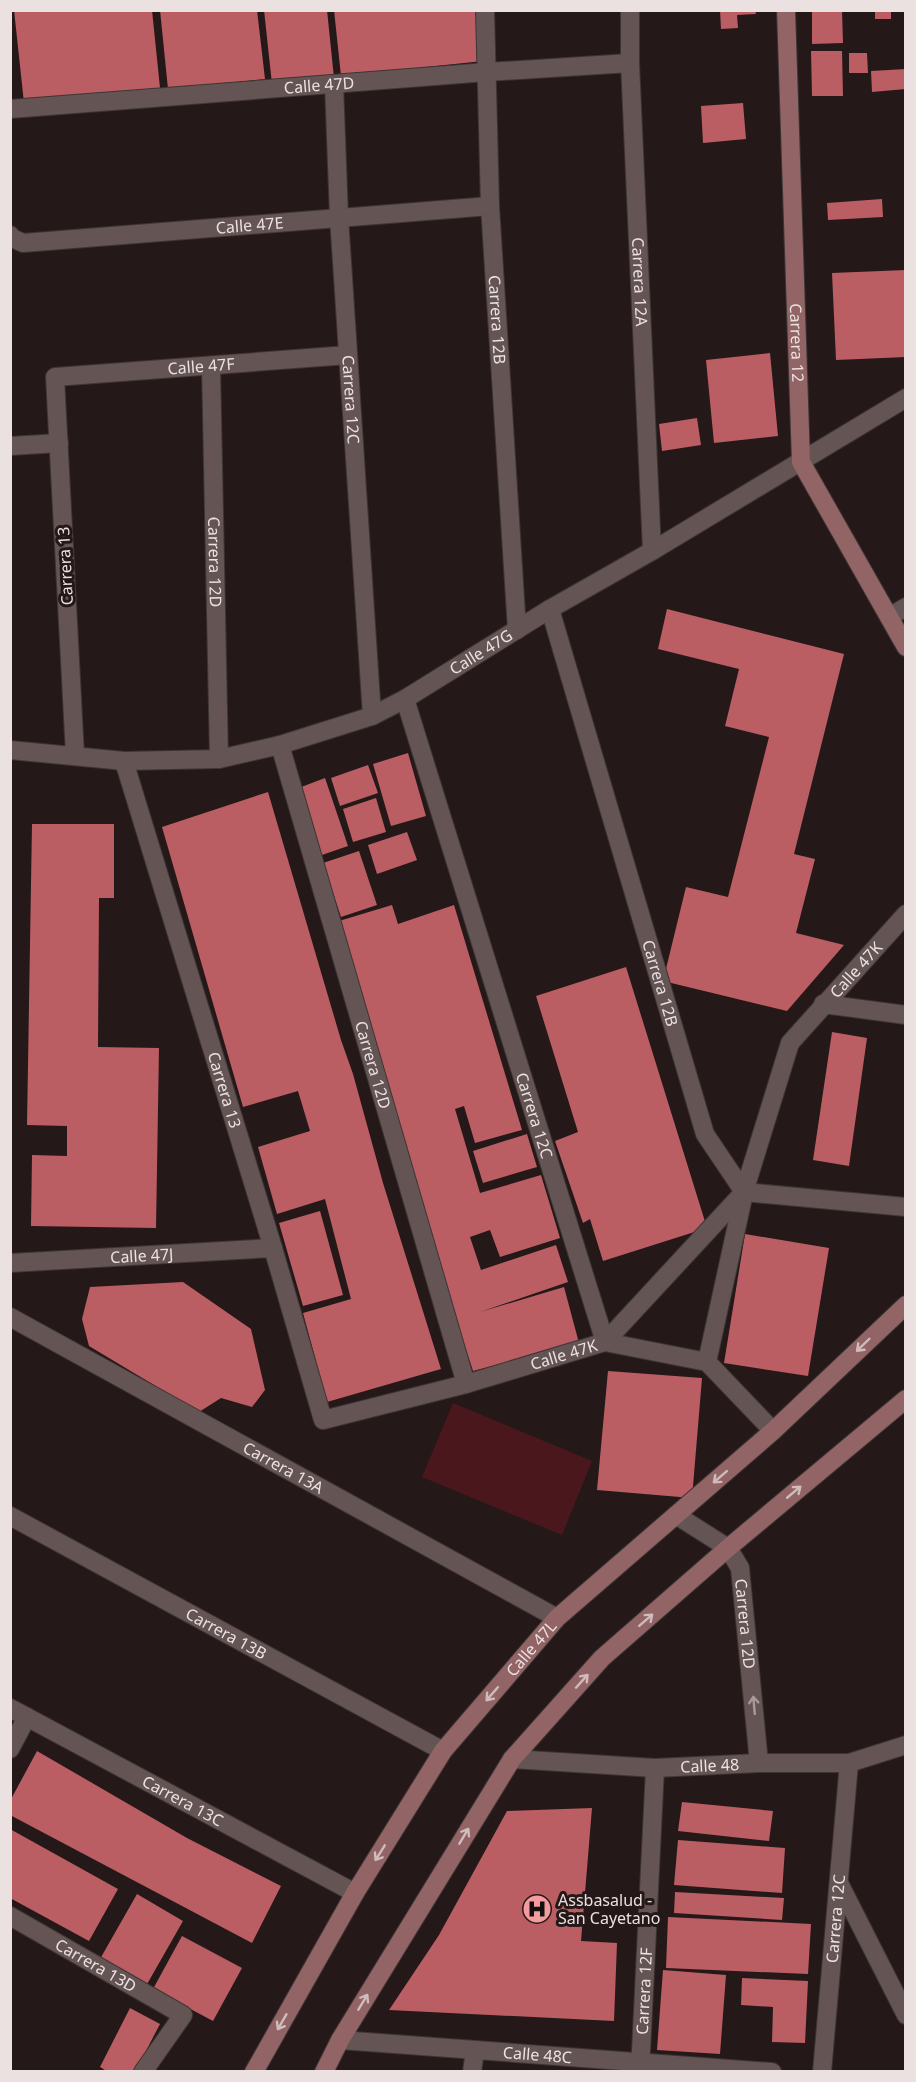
<svg xmlns="http://www.w3.org/2000/svg" width="916" height="2082" font-family="'Noto Sans',sans-serif">
  <style>
    .green { fill: #4a171c }
    .building { fill: #bb5e63 }
    .lines { fill: none; stroke-linecap: round; stroke-linejoin: round }
    .street-casing { stroke: #3e3535; stroke-width: 20 }
    .secondary-casing { stroke: #3e3535; stroke-width: 20 }
    .street { stroke: #645454; stroke-width: 18 }
    .secondary { stroke: #926465; stroke-width: 18 }
    .oneway { stroke: #d0bcbc }
    .oneway2 { stroke: #a89a9a }
    .labels { text-anchor: middle; dominant-baseline: central; stroke-width: 6; stroke-linejoin: round; paint-order: stroke }
    .street-label { font-size: 16px; fill: #ebe1e1; stroke: #251818 }
    .poi-label { font-size: 16px; fill: #ebe1e1; stroke: #251818; text-anchor: start }
  </style>
  <rect width="100%" height="100%" fill="#251818"/>
  <!-- green -->
  <path class="green" d="M453,1403L592,1461L562,1535L422,1477Z"/>
  <!-- building -->
  <path class="building" d="M14,10H152L160,88L24,103Z
    M160,10H257L265,79L168,89Z
    M264,10H327L334,78L272,84Z
    M334,10H478L483,61L341,76Z
    M720,10H755L756,14L737,15L738,28L721,29Z
    M812,10H842L843,43L812,44Z
    M875,10H891V19H875Z
    M811,51H842L843,96H812Z
    M849,53H867L868,73H849Z
    M906,69V89L872,92L871,71Z
    M743,103L746,139L703,143L701,106Z
    M882,199L883,217L828,220L827,203Z
    M906,270V357L836,360L832,273Z
    M770,353L778,436L714,443L706,360Z
    M697,418L701,445L662,451L659,424Z
    M667,609L844,654L794,854L815,859L796,933L844,945L787,1011L663,981L686,887L728,897L769,737L725,726L739,669L658,649Z
    M408,753L426,816L391,826L373,764Z
    M368,765L378,793L340,806L331,778Z
    M325,778L348,846L319,856L296,789Z
    M268,792L341,1040L353,1074L383,1183L441,1369L327,1402L303,1313L351,1299L325,1199L277,1214L258,1147L310,1131L298,1091L243,1107L162,827Z
    M376,798L386,832L353,842L343,809Z
    M32,824H114V898H99L98,1047L159,1048L156,1228L31,1226L32,1155L67,1156V1126L27,1125Z
    M407,832L417,860L377,874L368,845Z
    M359,851L377,905L341,917L323,863Z
    M392,905L398,924L454,905L522,1130L475,1143L464,1106L455,1109L480,1193L541,1175L560,1238L500,1257L490,1230L470,1237L481,1270L556,1245L568,1282L480,1312L564,1287L579,1343L473,1371L433,1249L339,921Z
    M626,967L707,1228L603,1261L590,1219L583,1223L555,1141L578,1132L536,996Z
    M832,1032L867,1038L849,1166L813,1160Z
    M527,1134L537,1167L483,1183L473,1151Z
    M320,1211L343,1295L303,1306L279,1223Z
    M745,1234L829,1248L808,1376L724,1363Z
    M183,1282L251,1329L265,1390L252,1407L221,1398L199,1412L89,1346L82,1319L90,1287Z
    M608,1371L702,1378L692,1498L597,1490Z
    M37,1751L187,1838L281,1886L252,1943L10,1815V1801Z
    M682,1802L773,1811L769,1841L678,1831Z
    M592,1808L581,1941L617,1943L614,2021L389,2010L439,1935L507,1811Z
    M10,1829L118,1889L89,1941L10,1898Z
    M678,1840L785,1848L782,1893L674,1885Z
    M675,1892L784,1898L782,1920L674,1913Z
    M137,1894L183,1921L146,1986L100,1959Z
    M668,1917L811,1924L808,1974L666,1968Z
    M182,1936L242,1968L213,2021L153,1989Z
    M663,1970L726,1975L720,2054L657,2050Z
    M742,1978L808,1981L805,2043L772,2042L773,2007L741,2005Z
    M130,2008L160,2024L135,2072H108L100,2067Z"/>
  <g class="lines">
    <!-- street casing -->
    <g class="street-casing">
      <g id="street">
        <path id="s1" d="M485,10L490,206L517,630"/>
        <path id="s2" d="M630,10V63L652,551"/>
        <path id="s3" d="M334,84L339,217L372,716"/>
        <path id="s4" d="M10,109L487,72L630,63"/>
        <path id="s5" d="M10,235L12,238L23,243L490,206"/>
        <path id="s6" d="M211,366L219,759"/>
        <path d="M10,446L59,443"/>
        <path id="s7" d="M550,609L705,1134L744,1192"/>
        <path d="M889,617L906,607"/>
        <path id="s8" d="M405,699L605,1342L707,1362L773,1431"/>
        <path id="s9" d="M280,745L466,1384"/>
        <path id="s10" d="M10,750L124,761L219,759L280,745L372,716L405,699L550,609L652,551L906,398"/>
        <path id="s11" d="M75,755L55,377L348,355"/>
        <path id="s12" d="M124,761L273,1248L323,1420L466,1384L605,1342L744,1192L790,1043L906,914"/>
        <path d="M823,1004L906,1015"/>
        <path d="M744,1192L906,1207"/>
        <path id="s13" d="M10,1263L273,1248"/>
        <path id="s14" d="M10,1317L557,1618"/>
        <path d="M707,1362L744,1193"/>
        <path id="s15" d="M676,1515L728,1548L740,1568L759,1763"/>
        <path id="s16" d="M10,1516L443,1751"/>
        <path id="s17" d="M10,1708L355,1893"/>
        <path d="M10,1749L27,1717"/>
        <path id="s18" d="M512,1759L655,1768L759,1763H849L906,1745"/>
        <path d="M839,1883L906,2015"/>
        <path id="s19" d="M10,1916L183,2015L143,2072"/>
        <path id="s20" d="M340,2040L772,2072"/>
        <path d="M472,2072L475,2050"/>
        <path id="s21" d="M640,2072L655,1768"/>
        <path id="s22" d="M822,2072L849,1763"/>
      </g>
    </g>
    <!-- secondary casing -->
    <g class="secondary-casing">
      <g id="secondary">
        <path id="s23" d="M786,10L801,462L906,647"/>
        <path id="s24" d="M254,2072L355,1893L443,1751L557,1618L773,1431L906,1305"/>
        <path d="M324,2072L340,2040L512,1759L602,1658L728,1548L906,1399"/>
      </g>
    </g>
    <!-- street -->
    <use href="#street" class="street"/>
    <!-- secondary -->
    <use href="#secondary" class="secondary"/>
  </g>
  <!-- one-way arrows -->
  <defs><path id="oneway-shaft" d="M-6 0H5M1.5-3L5.5 0L1.5 3" fill="none" stroke-width="1.6" stroke-linecap="round" stroke-linejoin="round" transform="scale(1.5)"/></defs>
  <g class="oneway">
    <use href="#oneway-shaft" transform="translate(863 1345) rotate(136)"/>
    <use href="#oneway-shaft" transform="translate(720 1477) rotate(139)"/>
    <use href="#oneway-shaft" transform="translate(794 1492) rotate(-40)"/>
    <use href="#oneway-shaft" transform="translate(646 1620) rotate(-41)"/>
    <use href="#oneway-shaft" transform="translate(582 1681) rotate(-48)"/>
    <use href="#oneway-shaft" transform="translate(492 1694) rotate(131)"/>
    <use href="#oneway-shaft" transform="translate(464 1836) rotate(-59)"/>
    <use href="#oneway-shaft" transform="translate(380 1853) rotate(122)"/>
    <use href="#oneway-shaft" transform="translate(363 2002) rotate(-59)"/>
    <use href="#oneway-shaft" transform="translate(282 2022) rotate(120)"/>
  </g>
  <use class="oneway2" href="#oneway-shaft" transform="translate(754 1705) rotate(-95)"/>
  <!-- icons -->
  <defs>
    <g id="hospital-disc" transform="scale(1.5)"><circle r="9.5" fill="#f59b9d" stroke="#251818"/><path d="M-5-5h3v3.5h4V-5h3V5h-3V1.5h-4V5h-3Z" fill="#111"/></g>
  </defs>
  <g fill-rule="evenodd">
    <use href="#hospital-disc" x="537" y="1909"/>
  </g>
  <g class="labels">
    <!-- street labels -->
    <g class="street-label">
      <text stroke="none"><textPath href="#s4" startOffset="310">Calle 47D</textPath></text>
      <text stroke="none"><textPath href="#s5" startOffset="243">Calle 47E</textPath></text>
      <text stroke="none"><textPath href="#s2" startOffset="272">Carrera 12A</textPath></text>
      <text stroke="none"><textPath href="#s1" startOffset="310">Carrera 12B</textPath></text>
      <text stroke="none"><textPath href="#s23" startOffset="333">Carrera 12</textPath></text>
      <text stroke="none"><textPath href="#s11" startOffset="525">Calle 47F</textPath></text>
      <text stroke="none"><textPath href="#s3" startOffset="316">Carrera 12C</textPath></text>
      <text stroke="none"><textPath href="#s6" startOffset="196">Carrera 12D</textPath></text>
      <text transform="translate(65 566) rotate(-93)">Carrera 13</text>
      <text stroke="none"><textPath href="#s10" startOffset="495">Calle 47G</textPath></text>
      <text stroke="none"><textPath href="#s12" startOffset="1440">Calle 47K</textPath></text>
      <text stroke="none"><textPath href="#s7" startOffset="390">Carrera 12B</textPath></text>
      <text stroke="none"><textPath href="#s9" startOffset="333">Carrera 12D</textPath></text>
      <text stroke="none"><textPath href="#s12" startOffset="344">Carrera 13</textPath></text>
      <text stroke="none"><textPath href="#s8" startOffset="436">Carrera 12C</textPath></text>
      <text stroke="none"><textPath href="#s13" startOffset="132">Calle 47J</textPath></text>
      <text stroke="none"><textPath href="#s12" startOffset="938">Calle 47K</textPath></text>
      <text stroke="none"><textPath href="#s14" startOffset="312">Carrera 13A</textPath></text>
      <text stroke="none"><textPath href="#s15" startOffset="141">Carrera 12D</textPath></text>
      <text stroke="none"><textPath href="#s16" startOffset="246">Carrera 13B</textPath></text>
      <text stroke="none"><textPath href="#s24" startOffset="508">Calle 47L</textPath></text>
      <text stroke="none"><textPath href="#s18" startOffset="198">Calle 48</textPath></text>
      <text stroke="none"><textPath href="#s17" startOffset="196">Carrera 13C</textPath></text>
      <text stroke="none"><textPath href="#s22" startOffset="154">Carrera 12C</textPath></text>
      <text stroke="none"><textPath href="#s19" startOffset="99">Carrera 13D</textPath></text>
      <text stroke="none"><textPath href="#s21" startOffset="81">Carrera 12F</textPath></text>
      <text stroke="none"><textPath href="#s20" startOffset="198">Calle 48C</textPath></text>
    </g>
    <!-- poi labels -->
    <g class="poi-label">
      <text x="558" y="1900">Assbasalud -<tspan x="558" dy="18">San Cayetano</tspan></text>
    </g>
  </g>
  <!-- border -->
  <rect width="916" height="2082" fill="none" stroke="#ebe1e1" stroke-width="24"/>
</svg>
